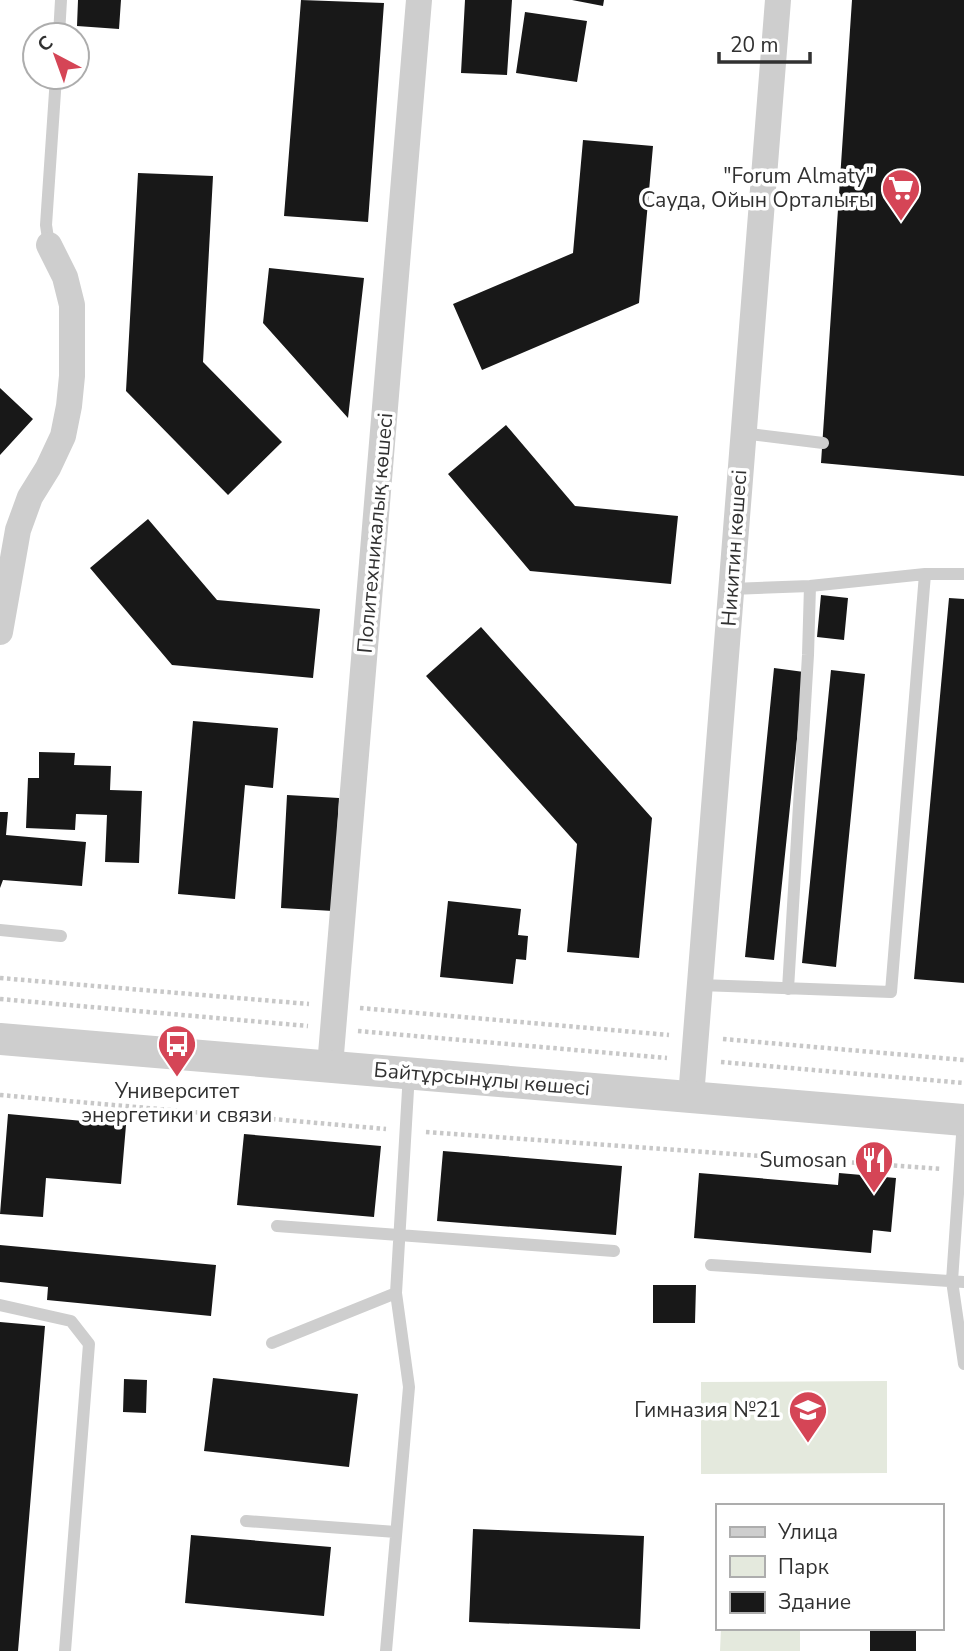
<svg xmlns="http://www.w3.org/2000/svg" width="964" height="1651" font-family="'Nunito Sans',sans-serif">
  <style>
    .green { fill: #e4e9dd }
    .building { fill: #181818 }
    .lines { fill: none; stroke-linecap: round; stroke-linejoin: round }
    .path { stroke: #c8c8c8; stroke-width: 4.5; stroke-dasharray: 3.5 3.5; stroke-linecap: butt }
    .service { stroke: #cecece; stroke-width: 12 }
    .minor { stroke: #cecece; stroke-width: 26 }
    .tertiary { stroke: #cecece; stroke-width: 32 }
    .labels { text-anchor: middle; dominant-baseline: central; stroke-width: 7; stroke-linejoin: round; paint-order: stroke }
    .poi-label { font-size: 21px; fill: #313131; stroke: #fff; text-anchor: end }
    .street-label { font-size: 21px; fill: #313131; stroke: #fff }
  </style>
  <rect width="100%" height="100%" fill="#fff"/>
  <!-- green -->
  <path class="green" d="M887,1381V1473L701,1474V1382Z
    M721,1628H800V1651H720Z"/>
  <!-- building -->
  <path class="building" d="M78,0H121L119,29L77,26Z
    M301,0L384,3L368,222L284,216Z
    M465,0H512L507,75L461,73Z
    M572,0H604L603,6Z
    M852,0H964V476L821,463Z
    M525,12L587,21L577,82L516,73Z
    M583,140L653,146L639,303L482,370L453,304L573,253Z
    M138,173L213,176L203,362L282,442L228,495L126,391Z
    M269,268L364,278L348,418L263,323Z
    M0,388L33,419L0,455Z
    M506,425L575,506L678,516L671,584L530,571L448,474Z
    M148,519L217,600L320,609L313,678L172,665L90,568Z
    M821,595L848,598L844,640L817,637Z
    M949,598L964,599V983L914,979Z
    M481,627L652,818L639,958L567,952L577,844L426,676Z
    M774,668L804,672L774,960L745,957Z
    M831,670L865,674L836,967L802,963Z
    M193,721L278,728L273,788L245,785L235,899L178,894Z
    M39,752L75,753L74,765L111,766L110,790L142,791L139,863L105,862L107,815L76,814L75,830L26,828L28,778H39Z
    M287,795L339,798L333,911L281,908Z
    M0,812H8L6,835L86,842L82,886L3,880L0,888Z
    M448,901L521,909L518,935L528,936L526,960L516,959L513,984L440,977Z
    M8,1114L126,1125L121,1184L46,1178L43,1217L0,1214Z
    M244,1134L381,1146L374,1217L237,1205Z
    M443,1151L622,1166L616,1235L437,1221Z
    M699,1173L838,1185L839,1173L896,1178L891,1232L873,1230L871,1253L694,1238Z
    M0,1245L216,1265L211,1316L47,1300L48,1287L0,1282Z
    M653,1285H696L695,1323H653Z
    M0,1322L45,1326L18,1651H0Z
    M213,1378L358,1394L349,1467L204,1451Z
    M124,1379L147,1380L146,1413L123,1412Z
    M473,1529L644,1536L640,1629L469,1622Z
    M191,1535L331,1547L324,1616L185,1603Z
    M870,1628H916V1651H870Z"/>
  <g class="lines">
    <!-- path -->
    <path class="path" d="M0,978L309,1004
      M0,999L308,1026
      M360,1008L669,1035
      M358,1031L667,1058
      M723,1039L964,1060
      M721,1062L964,1083
      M0,1095L386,1129
      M426,1132L941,1169"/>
    <!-- service -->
    <path class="service" d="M59,35L61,0
      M49,245L46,225L56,77
      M742,433L823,443
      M731,589L810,586L925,574H964
      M0,930L61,936
      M699,985L891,992L925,574
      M788,989L808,655L810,586
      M963,1121L952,1281L964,1364
      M277,1226L614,1251
      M711,1265L964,1282
      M0,1305L71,1321L89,1344L65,1651
      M272,1343L396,1293
      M246,1521L396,1532
      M386,1651L409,1387L396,1293L409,1073"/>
    <!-- minor -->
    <path class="minor" d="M0,632L18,530L30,497L48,468L63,436L69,406L72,376V305L65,277L49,245
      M330,1066L419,0
      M691,1097L778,0"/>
    <!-- tertiary -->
    <path class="tertiary" d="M0,1039L964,1120"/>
  </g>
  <!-- icons -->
  <defs>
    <g id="supermarket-pin" transform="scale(2.0125)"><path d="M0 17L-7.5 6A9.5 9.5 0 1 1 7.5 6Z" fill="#d54556" stroke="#fff"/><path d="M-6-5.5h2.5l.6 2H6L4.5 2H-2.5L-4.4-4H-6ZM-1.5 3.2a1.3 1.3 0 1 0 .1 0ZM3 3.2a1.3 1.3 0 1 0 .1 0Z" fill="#fff"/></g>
    <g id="bus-pin" transform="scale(2.0125)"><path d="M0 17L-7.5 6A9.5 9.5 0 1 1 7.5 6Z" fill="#d54556" stroke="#fff"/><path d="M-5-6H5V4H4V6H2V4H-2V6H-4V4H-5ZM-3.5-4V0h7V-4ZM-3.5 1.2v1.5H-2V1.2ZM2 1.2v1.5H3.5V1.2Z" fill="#fff"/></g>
    <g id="restaurant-pin" transform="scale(2.0125)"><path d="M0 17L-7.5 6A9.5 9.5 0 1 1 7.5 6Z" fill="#d54556" stroke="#fff"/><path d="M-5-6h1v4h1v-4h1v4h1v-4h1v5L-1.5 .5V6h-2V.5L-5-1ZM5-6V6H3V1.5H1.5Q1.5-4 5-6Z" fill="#fff"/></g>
    <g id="school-pin" transform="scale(2.0125)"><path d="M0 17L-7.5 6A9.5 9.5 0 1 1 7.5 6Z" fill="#d54556" stroke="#fff"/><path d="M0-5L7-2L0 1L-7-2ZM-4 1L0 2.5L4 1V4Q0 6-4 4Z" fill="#fff"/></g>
  </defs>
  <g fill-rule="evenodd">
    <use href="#supermarket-pin" x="901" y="188"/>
    <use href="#bus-pin" x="177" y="1044"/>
    <use href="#restaurant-pin" x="874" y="1160"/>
    <use href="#school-pin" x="808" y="1410"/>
  </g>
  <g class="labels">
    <!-- poi labels -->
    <g class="poi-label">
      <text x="874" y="176">"Forum Almaty"<tspan x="874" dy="24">Сауда, Ойын Орталығы</tspan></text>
      <text x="177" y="1091" text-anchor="middle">Университет<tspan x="177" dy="24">энергетики и связи</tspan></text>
      <text x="847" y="1160">Sumosan</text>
      <text x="781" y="1410">Гимназия №21</text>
    </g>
    <!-- street labels -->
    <g class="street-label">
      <text transform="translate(375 533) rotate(-85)">Политехникалық көшесі</text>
      <text transform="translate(734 548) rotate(-86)">Никитин көшесі</text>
      <text transform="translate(482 1079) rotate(5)">Байтұрсынұлы көшесі</text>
    </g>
  </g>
  <!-- legend -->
  <rect x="716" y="1504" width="228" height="126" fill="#ffffff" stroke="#adadad" stroke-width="2"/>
  <rect x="730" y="1527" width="35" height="10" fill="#cecece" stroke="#adadad" stroke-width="2"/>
  <text x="778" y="1539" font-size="21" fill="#313131">Улица</text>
  <rect x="730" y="1556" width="35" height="21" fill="#e4e9dd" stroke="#adadad" stroke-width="2"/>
  <text x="778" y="1574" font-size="21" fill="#313131">Парк</text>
  <rect x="730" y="1592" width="35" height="21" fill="#181818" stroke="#adadad" stroke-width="2"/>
  <text x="778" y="1609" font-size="21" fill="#313131">Здание</text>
  <!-- north arrow -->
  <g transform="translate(56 56) rotate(319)"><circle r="33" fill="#ffffff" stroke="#adadad" stroke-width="2"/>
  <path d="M0-5L12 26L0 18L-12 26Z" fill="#d54556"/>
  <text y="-10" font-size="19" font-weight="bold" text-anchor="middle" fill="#313131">С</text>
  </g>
  <!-- scale -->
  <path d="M719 52v10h91v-10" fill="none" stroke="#313131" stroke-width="3.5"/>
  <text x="730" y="52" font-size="21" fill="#313131" stroke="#ffffff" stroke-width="5" paint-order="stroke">20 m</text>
</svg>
